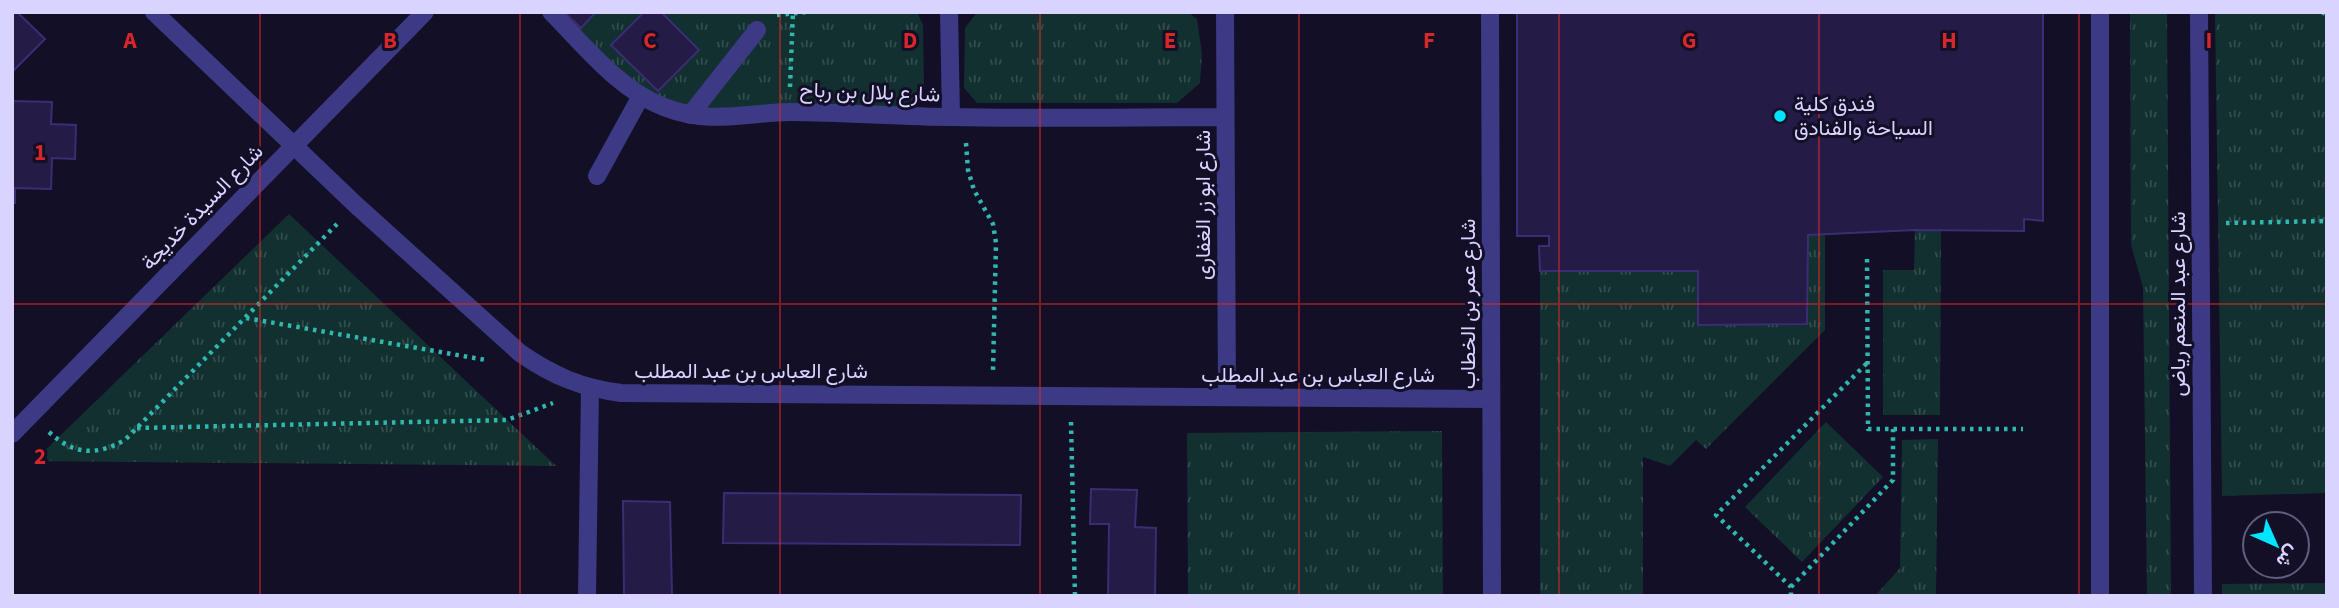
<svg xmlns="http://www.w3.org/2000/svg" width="2339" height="608" font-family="'Source Sans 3',Vazirmatn,sans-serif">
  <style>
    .park { fill: url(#park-tufts) }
    .building { fill: #241b47; stroke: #3b2d73; stroke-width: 2 }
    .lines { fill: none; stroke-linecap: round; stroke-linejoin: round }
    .path { stroke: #2fb8b0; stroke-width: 4.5; stroke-dasharray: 3.5 5; stroke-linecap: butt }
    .minor { stroke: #3d3a85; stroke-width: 18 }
    .grid { fill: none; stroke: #d62828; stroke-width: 2; stroke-opacity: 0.55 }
    .poi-dot { fill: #00e5ff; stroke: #130f26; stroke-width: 2.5 }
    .labels { text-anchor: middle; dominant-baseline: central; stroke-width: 6; stroke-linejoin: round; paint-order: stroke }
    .street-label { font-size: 21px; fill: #d9d4ff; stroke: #130f26 }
    .poi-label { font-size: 21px; fill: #d9d4ff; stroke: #130f26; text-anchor: start }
    .grid-label { font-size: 23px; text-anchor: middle; font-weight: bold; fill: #d62828; stroke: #130f26; stroke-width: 6; stroke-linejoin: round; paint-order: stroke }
  </style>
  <defs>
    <pattern id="park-tufts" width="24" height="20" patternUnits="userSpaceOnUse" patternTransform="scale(1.75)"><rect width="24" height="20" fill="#12302f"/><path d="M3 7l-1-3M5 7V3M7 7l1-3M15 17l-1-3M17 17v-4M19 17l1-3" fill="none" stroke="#344d4e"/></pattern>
  </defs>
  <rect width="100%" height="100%" fill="#130f26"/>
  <!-- park -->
  <path class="park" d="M550,12H917L923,25L924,91L910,107L898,113L699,117L643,101Z
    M977,12H1188L1197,19L1202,54L1200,83L1177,103H977L964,88L965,28Z
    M2130,12H2167L2171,596H2147L2143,287L2131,245Z
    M2215,12H2327V493L2222,496Z
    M289,214L556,466L34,461Z
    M1915,230H1941L1940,415H1883V270H1914Z
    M1825,234V330L1706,449L1696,440L1670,466L1643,457V596H1540V271H1698V325L1806,324L1808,235Z
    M1826,422L1883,477L1802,562L1745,507Z
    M1442,431L1443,596H1188L1187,433Z
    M1938,439L1936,596H1875L1900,568L1902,440Z
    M2327,583V596H2222V584Z"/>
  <!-- building -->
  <path class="building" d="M12,12H17L45,39L12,72Z
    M564,12H596L581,28Z
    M644,12H661L699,50L658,91L611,45Z
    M1517,12H2043V221L2024,219V231L1915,230L1808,235L1807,324L1698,325V271H1540L1539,246H1549V236H1517Z
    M12,101L52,102L51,124L76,125L75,159L52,158L51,189L15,188V203H12Z
    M1091,489L1137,490L1135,527L1156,528L1155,596H1108L1109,524H1090Z
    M724,493L1021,495L1020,545L723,543Z
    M623,501L670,502L672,596H624Z"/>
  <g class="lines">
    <!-- path -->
    <path class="path" d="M2322,12L2327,15
      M777,15L807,12
      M790,87L793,12
      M966,143L968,170L974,190L993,224L996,243L993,370
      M2226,223L2327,221
      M1867,259L1868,429H2023
      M246,318L486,360
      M1071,422L1075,596
      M137,428L507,420L553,403
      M49,432C74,455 96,456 125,440L337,224
      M1791,587L1893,480V429
      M1791,596V587L1716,515L1868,362"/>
    <!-- minor -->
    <path class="minor" d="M154,12L356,205L520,353C553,376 582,388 621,393L1491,399
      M551,12C585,46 618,89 664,107C710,125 744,113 790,112C845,112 900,117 954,117C1045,119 1135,117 1225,117
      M949,12L951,117
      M1225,12L1227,397
      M1490,12L1492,596
      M2100,12V596
      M2199,12L2203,596
      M690,115L757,30
      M597,176L641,96
      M12,434L425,12
      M587,596L590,389"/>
  </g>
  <!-- grid -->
  <path class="grid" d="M260,12V596M520,12V596M780,12V596M1040,12V596M1299,12V596M1559,12V596M1819,12V596M2079,12V596M12,304H2327"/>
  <!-- markers -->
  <circle class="poi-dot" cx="1780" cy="116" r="7"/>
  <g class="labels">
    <!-- street labels -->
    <g class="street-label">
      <text transform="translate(870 92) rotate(2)">شارع بلال بن رباح</text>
      <text transform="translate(1203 205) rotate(-90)">شارع ابو زر الغفارى</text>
      <text transform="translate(202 207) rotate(-46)">شارع السيدة خديجة</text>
      <text transform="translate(1468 304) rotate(-90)">شارع عمر بن الخطاب</text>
      <text transform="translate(2178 304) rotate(-90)">شارع عبد المنعم رياض</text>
      <text x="751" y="371">شارع العباس بن عبد المطلب</text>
      <text x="1318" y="375">شارع العباس بن عبد المطلب</text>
    </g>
    <!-- poi labels -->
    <g class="poi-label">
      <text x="1794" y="104">فندق كلية<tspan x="1794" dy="24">السياحة والفنادق</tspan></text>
    </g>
  </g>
  <g class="grid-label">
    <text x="130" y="48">A</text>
    <text x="390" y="48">B</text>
    <text x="650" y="48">C</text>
    <text x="910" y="48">D</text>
    <text x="1170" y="48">E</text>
    <text x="1429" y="48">F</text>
    <text x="1689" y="48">G</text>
    <text x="1949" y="48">H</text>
    <text x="2209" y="48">I</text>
    <text x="40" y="160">1</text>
    <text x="40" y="464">2</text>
  </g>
  <!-- border -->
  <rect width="2339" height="608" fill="none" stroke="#d9d4ff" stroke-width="28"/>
  <!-- north arrow -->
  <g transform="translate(2276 545) rotate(135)"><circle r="33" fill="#130f26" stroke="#625e7d" stroke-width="2"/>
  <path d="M0-5L12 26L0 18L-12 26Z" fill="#00e5ff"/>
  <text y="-10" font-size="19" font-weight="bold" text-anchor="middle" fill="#d9d4ff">ش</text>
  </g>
</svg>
